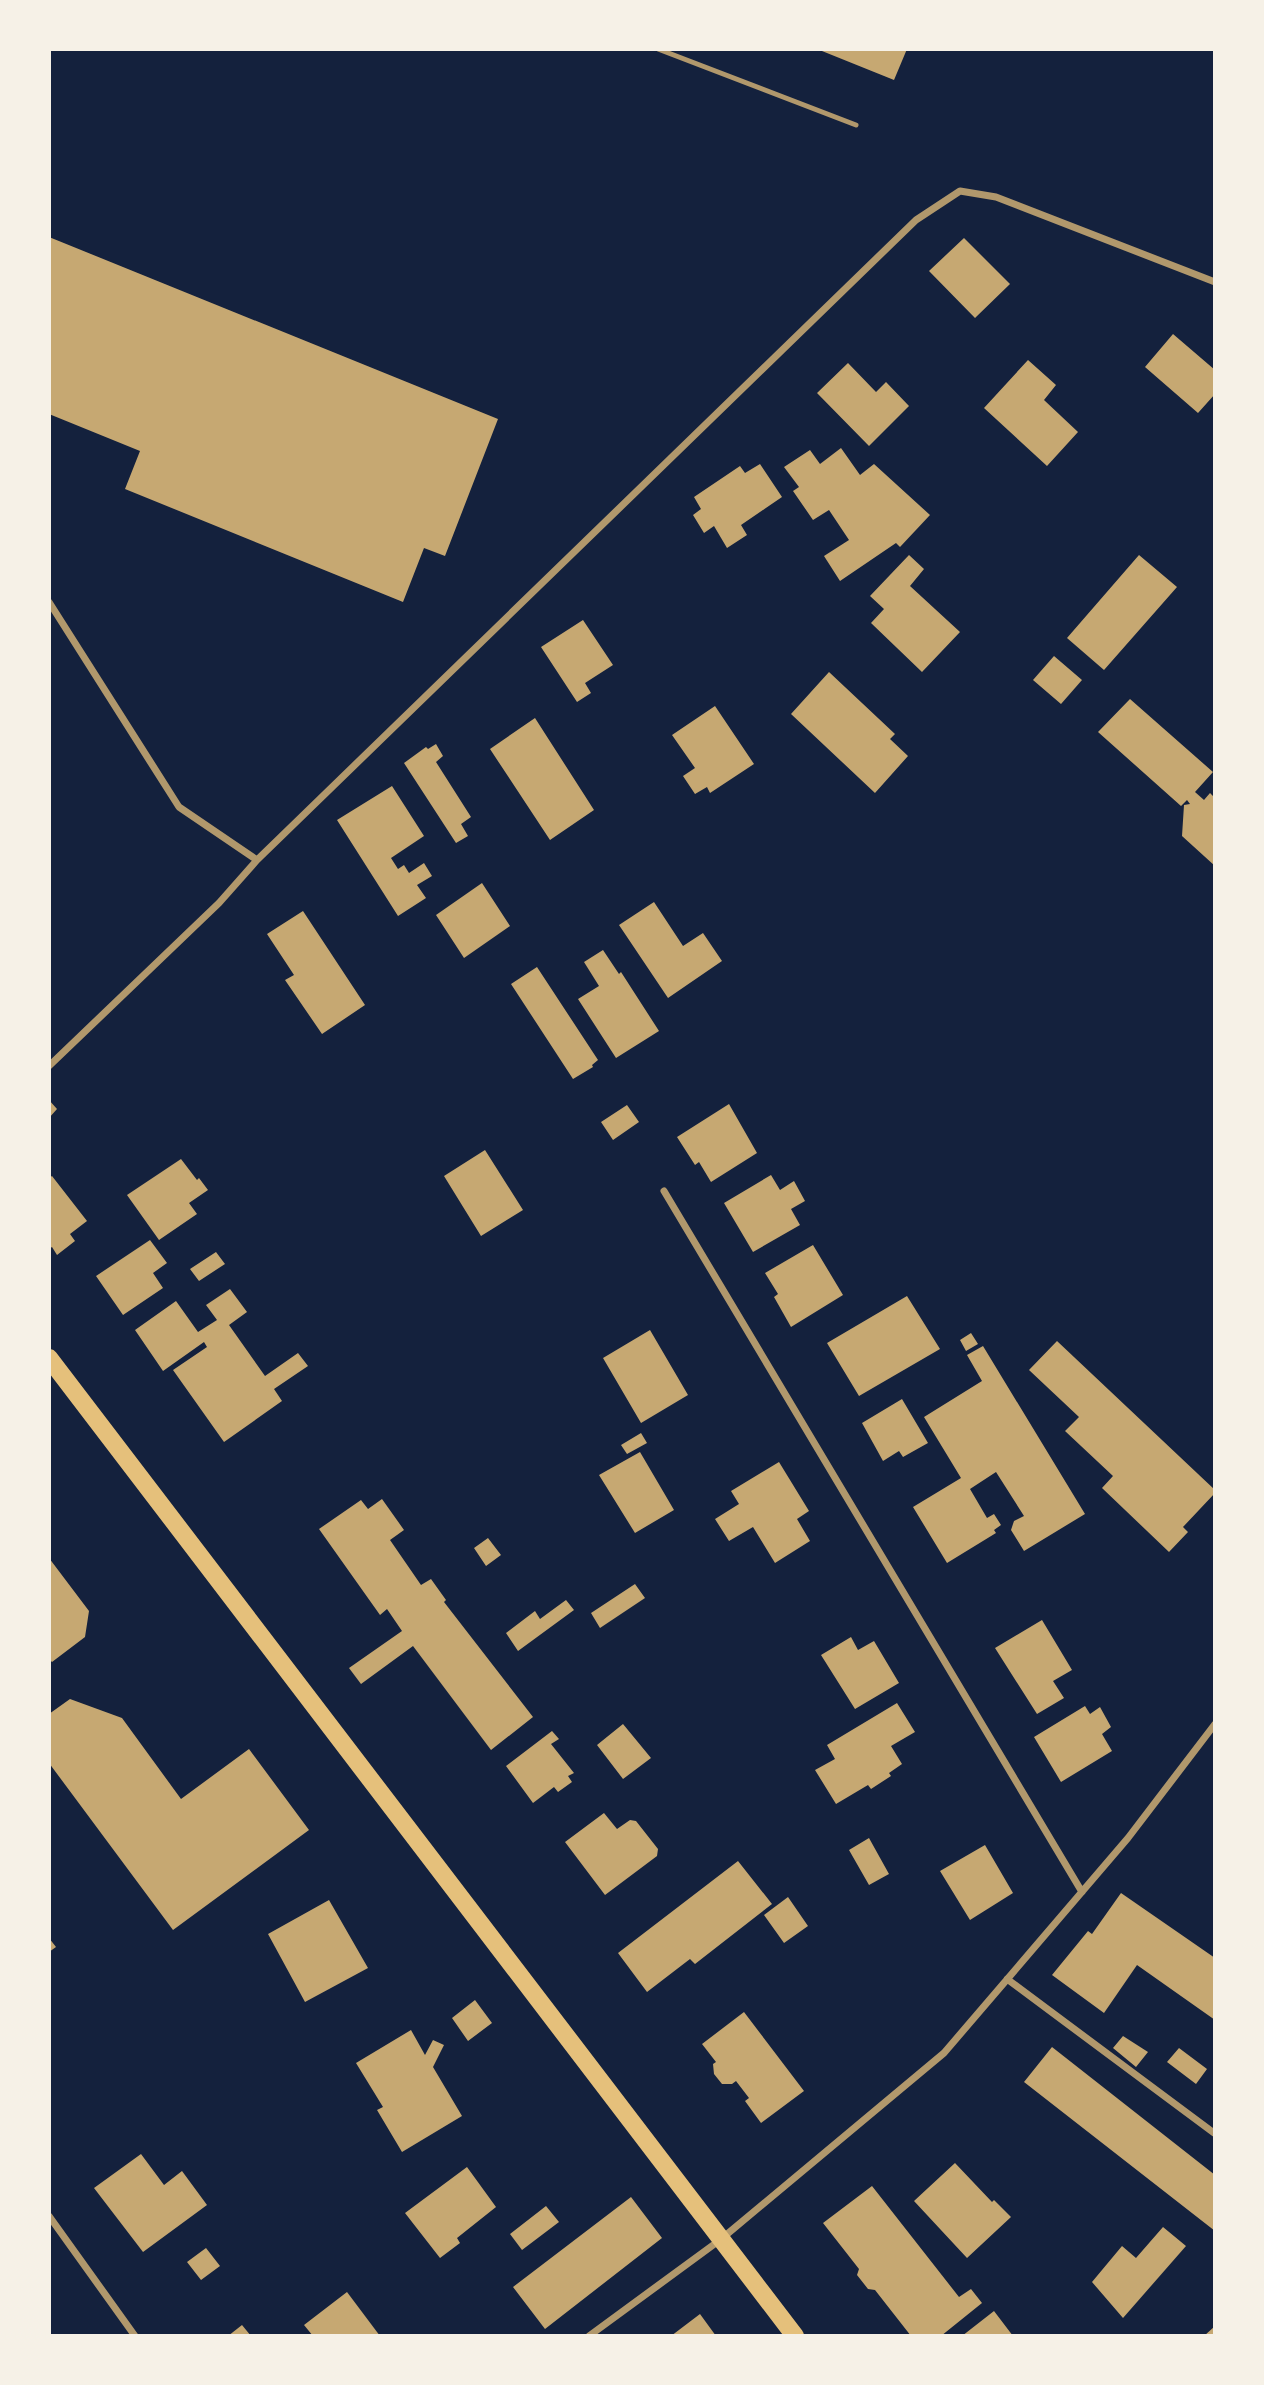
<svg xmlns="http://www.w3.org/2000/svg" width="1264" height="2385" font-family="Commissioner,sans-serif">
  <style>
    .building { fill: #c6a872 }
    .lines { fill: none; stroke-linecap: round; stroke-linejoin: round }
    .service { stroke: #b1986c; stroke-width: 5 }
    .minor { stroke: #b1986c; stroke-width: 7 }
    .primary { stroke: #e5c07b; stroke-width: 18 }
  </style>
  <rect width="100%" height="100%" fill="#14213d"/>
  <!-- building -->
  <path class="building" d="M817,49H907L894,80Z
    M49,237L498,419L445,556L424,548L403,602L125,489L140,451L49,414Z
    M964,238L1010,284L975,318L929,271Z
    M1173,334L1215,370V394L1198,413L1145,367Z
    M1028,360L1056,385L1044,400L1078,432L1047,466L984,408Z
    M848,363L876,392L886,382L909,406L869,446L817,393Z
    M841,448L860,475L874,464L930,515L900,547L896,543L840,581L824,556L849,540L829,510L813,520L793,491L799,487L784,467L810,450L820,464Z
    M760,464L782,497L741,525L747,535L727,548L714,526L704,533L693,515L701,509L694,497L740,466L745,473Z
    M909,555L924,569L910,586L960,632L922,672L871,623L884,609L870,596Z
    M1139,555L1177,587L1104,670L1067,638Z
    M583,620L613,665L585,683L591,693L577,702L541,647Z
    M1054,656L1082,680L1061,704L1033,680Z
    M829,672L895,734L890,739L908,756L875,793L791,714Z
    M1130,699L1213,772L1195,792L1204,800L1210,793L1215,798V866L1182,836L1184,805L1190,804L1187,800L1181,806L1098,732Z
    M715,706L754,764L710,793L707,787L695,794L683,776L695,768L672,735Z
    M535,718L594,810L550,840L490,749Z
    M436,744L443,756L436,762L471,817L461,824L468,836L456,843L404,763L426,747L428,749Z
    M392,786L424,836L391,858L398,869L404,865L409,873L424,863L432,876L417,885L426,898L398,916L337,820Z
    M482,883L510,926L464,958L436,915Z
    M654,902L683,946L703,933L722,961L668,998L619,925Z
    M303,911L365,1005L322,1034L285,980L294,975L267,934Z
    M603,950L619,974L621,972L659,1031L616,1058L578,999L599,986L584,962Z
    M537,967L598,1060L592,1065L593,1067L573,1079L511,984Z
    M49,1100L57,1109L49,1118Z
    M729,1104L757,1153L711,1182L699,1162L695,1165L677,1137Z
    M627,1105L639,1122L613,1140L601,1122Z
    M485,1150L523,1210L481,1236L444,1176Z
    M181,1159L197,1180L199,1178L208,1190L189,1203L197,1214L159,1240L127,1195Z
    M771,1175L780,1190L794,1181L805,1201L791,1209L800,1225L753,1252L724,1203Z
    M52,1176L87,1221L70,1234L75,1241L57,1255L52,1247L49,1249V1178Z
    M150,1240L167,1263L153,1273L163,1288L123,1315L96,1276Z
    M813,1245L843,1295L791,1327L774,1297L778,1294L765,1273Z
    M216,1252L225,1264L199,1281L190,1269Z
    M230,1289L247,1312L229,1325L265,1376L298,1353L308,1366L274,1389L282,1401L224,1442L173,1370L207,1347L204,1342L163,1371L135,1330L176,1301L198,1332L217,1320L206,1305Z
    M907,1296L940,1349L859,1396L827,1343Z
    M650,1330L688,1395L641,1423L603,1358Z
    M971,1333L978,1344L966,1351L960,1340Z
    M1057,1341L1215,1490V1493L1183,1527L1188,1532L1169,1552L1102,1488L1113,1476L1065,1431L1079,1417L1029,1370Z
    M983,1346L1085,1514L1024,1551L1011,1530L1014,1521L1024,1516L996,1472L970,1489L987,1518L994,1514L1001,1525L994,1530L996,1533L947,1563L913,1507L961,1478L924,1417L982,1381L967,1355Z
    M902,1399L928,1443L903,1457L899,1451L883,1461L862,1423Z
    M641,1433L647,1443L627,1454L621,1445Z
    M640,1452L674,1510L635,1533L599,1475Z
    M779,1462L809,1511L797,1519L810,1541L775,1563L753,1527L729,1541L715,1519L739,1504L731,1491Z
    M382,1499L404,1530L390,1540L421,1585L431,1579L446,1600L444,1602L533,1717L491,1750L413,1646L361,1684L349,1668L402,1631L387,1609L380,1615L319,1529L361,1500L368,1509Z
    M488,1538L501,1555L486,1566L474,1548Z
    M49,1558L89,1611L85,1637L52,1662L49,1659Z
    M635,1584L645,1598L600,1628L591,1613Z
    M566,1600L574,1610L518,1651L506,1633L535,1611L540,1619Z
    M1042,1620L1072,1670L1053,1681L1064,1698L1037,1714L995,1648Z
    M851,1637L858,1650L874,1641L899,1683L855,1709L821,1655Z
    M70,1699L122,1718L181,1799L249,1749L309,1830L173,1930L49,1763V1714Z
    M897,1703L915,1732L891,1746L902,1764L889,1773L891,1776L871,1789L868,1785L836,1804L815,1770L835,1759L827,1745Z
    M1085,1706L1090,1714L1100,1707L1111,1727L1102,1734L1112,1751L1061,1782L1034,1737Z
    M623,1724L651,1758L623,1779L597,1745Z
    M552,1731L559,1739L551,1744L574,1773L568,1776L572,1782L558,1792L554,1787L533,1803L506,1766Z
    M604,1813L617,1829L630,1820L636,1821L658,1849L657,1856L605,1895L565,1842Z
    M869,1838L889,1874L869,1885L849,1850Z
    M985,1845L1013,1893L970,1920L940,1871Z
    M738,1861L772,1904L695,1964L690,1959L647,1992L618,1953Z
    M1121,1893L1215,1958V2020L1137,1965L1104,2013L1052,1975L1088,1931L1092,1934Z
    M788,1897L808,1926L784,1943L764,1915Z
    M329,1900L368,1968L305,2002L268,1934Z
    M49,1938L56,1947L49,1952Z
    M475,2000L492,2023L468,2041L452,2018Z
    M744,2012L804,2091L761,2123L745,2101L749,2098L736,2081L732,2084H722L714,2074L713,2064L716,2062L702,2044Z
    M411,2030L425,2055L433,2040L444,2045L433,2067L462,2116L402,2152L377,2110L383,2107L356,2063Z
    M1123,2036L1148,2052L1136,2067L1113,2048Z
    M1052,2047L1215,2175V2231L1024,2082Z
    M1179,2048L1207,2069L1196,2084L1167,2062Z
    M141,2154L164,2185L182,2171L207,2205L143,2252L94,2188Z
    M955,2163L992,2202L994,2200L1011,2217L967,2258L914,2201Z
    M467,2167L496,2207L457,2238L460,2243L440,2258L405,2213Z
    M872,2186L959,2297L971,2289L982,2303L941,2336H911L875,2290L868,2289L857,2275L859,2269L823,2223Z
    M631,2197L662,2238L545,2329L513,2287Z
    M546,2206L559,2222L522,2250L510,2234Z
    M1163,2227L1186,2246L1123,2318L1092,2282L1122,2246L1136,2258Z
    M206,2248L220,2266L201,2280L187,2262Z
    M347,2292L380,2336H313L304,2325Z
    M994,2311L1013,2336H962Z
    M700,2314L716,2336H671Z
    M242,2325L251,2336H228Z
    M1215,2326V2336H1204Z"/>
  <g class="lines">
    <!-- service -->
    <path class="service" d="M658,49L856,125"/>
    <!-- minor -->
    <path class="minor" d="M49,602L179,807L257,860
      M49,1066L219,903L257,860L916,220L960,191L996,197L1215,282
      M664,1191L1082,1892
      M1007,1979L1214,2133
      M49,2216L135,2336
      M589,2336L720,2240L944,2053L1128,1838L1215,1724"/>
    <!-- primary -->
    <path class="primary" d="M49,1358L795,2336"/>
  </g>
  <!-- border -->
  <rect width="1264" height="2385" fill="none" stroke="#f6f1e7" stroke-width="102"/>
</svg>
